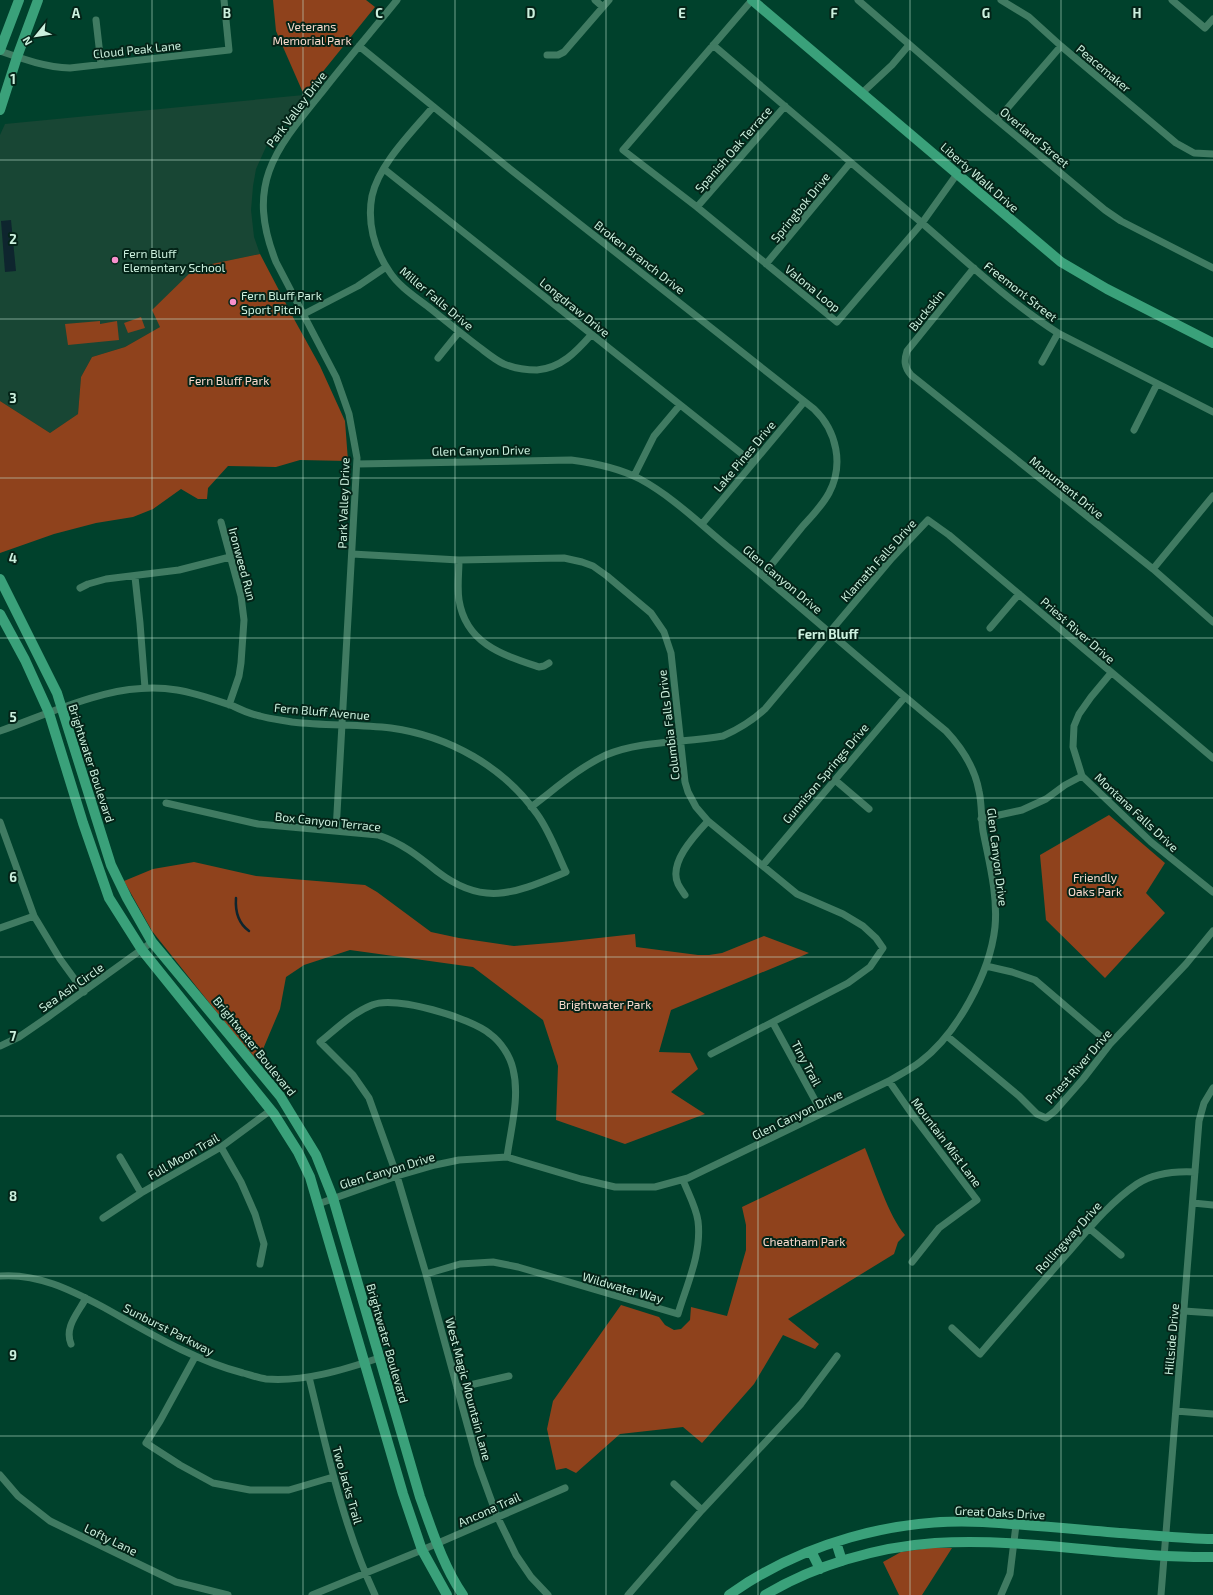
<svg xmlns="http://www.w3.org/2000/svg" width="1213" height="1595" font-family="'Exo 2',sans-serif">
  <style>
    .built { fill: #184634 }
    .green { fill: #8f421c }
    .water { fill: #0e252e }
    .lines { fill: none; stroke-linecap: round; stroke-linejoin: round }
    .stream { stroke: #0e252e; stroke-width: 2.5 }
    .street { stroke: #407b62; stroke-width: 7 }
    .secondary { stroke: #3aa17a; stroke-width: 10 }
    .grid { fill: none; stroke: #ccf0de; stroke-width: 1; stroke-opacity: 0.55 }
    .poi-dot { fill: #f790cd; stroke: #042418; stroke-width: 1.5 }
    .labels { text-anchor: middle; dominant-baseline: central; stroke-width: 4; stroke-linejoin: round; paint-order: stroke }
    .park-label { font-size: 12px; fill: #f9dacd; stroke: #042418 }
    .street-label { font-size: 12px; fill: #ccf0de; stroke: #042418 }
    .poi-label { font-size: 12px; fill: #ccf0de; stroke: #042418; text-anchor: start }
    .neighbourhood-label { font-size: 13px; font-weight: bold; fill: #ccf0de; stroke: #042418 }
    .grid-label { font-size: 13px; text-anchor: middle; font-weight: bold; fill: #ccf0de; stroke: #042418; stroke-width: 4; stroke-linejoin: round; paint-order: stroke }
  </style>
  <rect width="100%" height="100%" fill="#00412c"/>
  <!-- built -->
  <path class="built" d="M304,95L270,138L256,169L253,186L251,210L254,237L260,254L202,266L160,327L125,347L92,357L81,377L78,414L50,433L0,401V135L5,124Z"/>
  <!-- green -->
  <path class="green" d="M273,0H366L375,7L304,95L276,31Z
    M260,254L294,319L320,366L345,421L348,461L300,460L276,467L228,466L208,488L207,499H198L181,489L153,509L133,517L96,523L54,534L0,553V401L50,433L78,414L81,377L92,357L125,347L160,327L152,310L193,270L202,266Z
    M141,317L145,328L128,333L124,323Z
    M100,321V324L117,321L119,340L68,345L65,324Z
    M1109,815L1165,863L1146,893L1165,913L1105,978L1046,920L1040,855Z
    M194,862L256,876L365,885L377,892L431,932L459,938L514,946L562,942L635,934L636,947L698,955H709L722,953L764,936L809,953L671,1010L659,1052L690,1053L698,1069L671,1092L705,1114L625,1144L556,1120L558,1066L543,1020L473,967L350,950L304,965L286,977L280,1009L258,1061L231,1030L152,931L124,881L153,869Z
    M865,1148C875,1172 889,1217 905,1235L898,1242L894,1254L788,1319L819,1344L815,1349L783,1335L754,1384L702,1443L683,1427L620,1434L576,1473L566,1468L556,1470L547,1429L553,1401L621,1305L659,1317L665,1325L674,1330L681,1329L690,1320L691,1307L727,1316L746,1250V1225L742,1207Z
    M929,1548H952L922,1595H899L883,1562L901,1552Z"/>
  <!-- water -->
  <path class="water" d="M11,220L16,271L5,272L1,221Z"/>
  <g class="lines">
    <!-- stream -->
    <path class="stream" d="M236,898C235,912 238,923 249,931"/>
    <!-- street -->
    <path class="street" d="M595,0L603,7
      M858,0L985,110L1105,210L1121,221L1213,268
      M1001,0L1029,17L1061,46
      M1172,0L1205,28L1213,19
      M96,20L101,64
      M713,45L922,223L837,322L697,207L623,150L752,0
      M359,46L510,169L814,409C837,431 844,465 829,493C822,506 811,517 802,527C789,543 776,559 763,575
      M0,51C23,59 45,67 70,68L229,50L224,0
      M547,55H558L564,52L609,0
      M862,93L892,65L909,45
      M433,107C412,132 379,164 372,196C367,222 374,249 389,271C399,287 417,298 431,309C447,322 463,335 479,347C487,353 495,360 504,364C514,368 526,370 537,370C561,368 576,352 591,335
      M998,119L1061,46L1176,143L1194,153L1213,154
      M384,169L752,462
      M957,174L922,223C966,261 1009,302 1058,333L1213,412
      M697,207L785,106
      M766,264L850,163
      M974,268L907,351C904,360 904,367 911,375L1153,569L1213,622
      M304,314L358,286L386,267
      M438,358L459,332
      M1042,362L1058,333
      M1134,430L1157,384
      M634,476L654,436L680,405
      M221,522L241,596L244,620L241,663L239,676L229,705
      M702,524L804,402
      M352,554L459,560L564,558L582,562L593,566L607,576L651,613L664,632L671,653L685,782L688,792L696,807L708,821L797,894L843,914L863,926L876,938L883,948L870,967L848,983L711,1054
      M459,560C459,573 457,587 459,600C466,644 503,655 539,667L544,666L549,663
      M1153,569L1213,496
      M135,577L140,623L145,688
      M80,588L88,584L106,579L179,570L230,557
      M990,628L1019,594
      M1111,673L1091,697L1079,714L1074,726L1073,747L1082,776L1151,842L1213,892
      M0,731C57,711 115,680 177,690C196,693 215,700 233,706C241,710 251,714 260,716C270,719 281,720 292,722C325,726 358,724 391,728C449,736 504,767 537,814C550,832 557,853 566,872C517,892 485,908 438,872C418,856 402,843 378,835L258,824L166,803
      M835,780L869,809
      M531,807C555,789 578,768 606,755C641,740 686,743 723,736C739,729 752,721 765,709L892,558L928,520L949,535L1213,758
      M981,819L1022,810L1046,799L1065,785L1082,776
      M0,822L34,916L60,959L84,992
      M336,831L357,458L349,414L336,377L276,262C245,184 275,150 322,92C346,61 372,31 397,0
      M763,865L905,697
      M685,895C683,892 680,888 678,884C668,863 695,835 708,821
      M0,928L34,916
      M986,966L1012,972L1035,980L1110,1044
      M773,1023L822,1113
      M947,1036L1019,1096L1037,1114L1046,1118L1055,1111L1083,1079L1110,1044L1186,964L1213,931
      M0,1046L19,1037L48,1017L152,942
      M889,1081L914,1117L977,1200L939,1228L912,1262
      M221,1147L241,1182L255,1214L264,1244L260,1264
      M120,1157L141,1193
      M507,1157C511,1128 520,1097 513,1069C510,1056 501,1042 490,1034C471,1018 395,995 372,1005C352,1013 336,1029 320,1042L353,1075L369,1098L397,1176L426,1274L478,1464L497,1516L516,1555L531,1577L548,1595
      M1193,1203L1213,1205
      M318,1204L397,1176L435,1165L459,1160L507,1157L581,1179L615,1187H655L688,1178L889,1081C899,1075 911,1069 920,1062C957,1034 990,973 995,927C998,895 989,862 983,831C981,818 982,804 979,791C975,769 962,748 946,731C874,672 805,610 733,551C703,527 675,498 640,479C619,468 594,463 571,460L357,464
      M103,1218L141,1193L221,1147L271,1110
      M1089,1228L1121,1255
      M426,1274L460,1264L493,1262L518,1267L678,1314C687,1284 702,1253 698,1221C696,1207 688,1193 683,1180
      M0,1276C37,1273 71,1290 103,1307C148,1332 193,1360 243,1373C250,1375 259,1378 266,1379C304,1382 343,1370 379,1358
      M1184,1311L1213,1313
      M952,1328L980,1354C1008,1321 1037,1288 1066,1255C1087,1231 1109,1203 1137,1184C1154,1173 1175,1171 1195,1172
      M71,1344C64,1327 78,1313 86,1298
      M195,1357L160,1421L146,1443L180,1465L213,1483L250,1490H289L333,1477
      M309,1377C327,1451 343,1526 375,1595
      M457,1388L509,1376
      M1176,1411L1213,1414
      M0,1475L18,1496L50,1521L176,1582L228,1595
      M674,1484L702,1510
      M312,1595L422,1550L565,1488
      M628,1595L702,1510L801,1404L837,1356
      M1001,1595L1010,1574L1016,1525
      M1161,1595L1199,1121L1204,1103L1213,1088"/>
    <!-- secondary -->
    <path class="secondary" d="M752,0L1061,262L1107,289L1213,343
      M0,50L19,0
      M0,110L17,57L38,0
      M0,579L57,693L111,865L127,898L152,942L280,1096L316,1155L333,1198L420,1497C432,1530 443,1566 463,1595
      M0,614L25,660L49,713L83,823L109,898L142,950L274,1114L298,1152L310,1177L403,1494L422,1550L447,1595
      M836,1542L842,1561
      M811,1551L820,1569
      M729,1595C800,1544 896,1517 983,1522C1034,1525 1084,1530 1134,1534C1160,1536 1187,1539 1213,1539
      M765,1595C815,1565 877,1547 935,1543C1027,1537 1120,1558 1213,1557"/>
  </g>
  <!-- grid -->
  <path class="grid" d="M152,0V1595M303,0V1595M455,0V1595M606,0V1595M758,0V1595M910,0V1595M1061,0V1595M0,160H1213M0,319H1213M0,478H1213M0,638H1213M0,798H1213M0,957H1213M0,1116H1213M0,1276H1213M0,1436H1213"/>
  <!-- markers -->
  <g class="poi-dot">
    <circle cx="115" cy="260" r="4"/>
    <circle cx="233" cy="302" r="4"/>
  </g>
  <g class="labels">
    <!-- park labels -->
    <g class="park-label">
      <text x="312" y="26">Veterans<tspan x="312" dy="14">Memorial Park</tspan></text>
      <text x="229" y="380">Fern Bluff Park</text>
      <text x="1095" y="877">Friendly<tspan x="1095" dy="14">Oaks Park</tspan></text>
      <text x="605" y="1004">Brightwater Park</text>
      <text x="804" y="1241">Cheatham Park</text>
    </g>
    <!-- street labels -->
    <g class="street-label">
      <text transform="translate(137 49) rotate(-6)">Cloud Peak Lane</text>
      <text transform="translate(1104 68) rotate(40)">Peacemaker</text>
      <text transform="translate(296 109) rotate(-53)">Park Valley Drive</text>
      <text transform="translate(1035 137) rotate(40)">Overland Street</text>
      <text transform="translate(733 149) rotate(-49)">Spanish Oak Terrace</text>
      <text transform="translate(980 177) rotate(41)">Liberty Walk Drive</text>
      <text transform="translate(800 207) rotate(-51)">Springbok Drive</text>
      <text transform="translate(640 257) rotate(38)">Broken Branch Drive</text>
      <text transform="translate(813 288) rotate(39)">Valona Loop</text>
      <text transform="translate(1021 291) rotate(38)">Freemont Street</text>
      <text transform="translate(437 298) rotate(40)">Miller Falls Drive</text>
      <text transform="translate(575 307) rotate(39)">Longdraw Drive</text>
      <text transform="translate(926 310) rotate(-51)">Buckskin</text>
      <text transform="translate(481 450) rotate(-1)">Glen Canyon Drive</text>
      <text transform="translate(744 456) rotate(-50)">Lake Pines Drive</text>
      <text transform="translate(1067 487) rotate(39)">Monument Drive</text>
      <text transform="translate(343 503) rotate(-88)">Park Valley Drive</text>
      <text transform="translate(878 560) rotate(-48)">Klamath Falls Drive</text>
      <text transform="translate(243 564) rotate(75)">Ironweed Run</text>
      <text transform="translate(783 579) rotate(40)">Glen Canyon Drive</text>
      <text transform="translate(1078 630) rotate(41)">Priest River Drive</text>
      <text transform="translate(322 711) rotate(5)">Fern Bluff Avenue</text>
      <text transform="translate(668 725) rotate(-97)">Columbia Falls Drive</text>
      <text transform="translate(92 763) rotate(72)">Brightwater Boulevard</text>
      <text transform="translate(825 773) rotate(-50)">Gunnison Springs Drive</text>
      <text transform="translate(1137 812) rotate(43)">Montana Falls Drive</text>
      <text transform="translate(328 821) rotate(6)">Box Canyon Terrace</text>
      <text transform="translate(998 857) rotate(83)">Glen Canyon Drive</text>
      <text transform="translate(71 987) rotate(-35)">Sea Ash Circle</text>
      <text transform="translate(255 1046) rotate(51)">Brightwater Boulevard</text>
      <text transform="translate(807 1063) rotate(62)">Tiny Trail</text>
      <text transform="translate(1078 1066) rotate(-49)">Priest River Drive</text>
      <text transform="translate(797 1114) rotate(-26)">Glen Canyon Drive</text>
      <text transform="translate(947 1142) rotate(53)">Mountain Mist Lane</text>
      <text transform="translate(183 1156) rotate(-30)">Full Moon Trail</text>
      <text transform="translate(387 1170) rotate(-17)">Glen Canyon Drive</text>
      <text transform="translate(1068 1237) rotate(-48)">Rollingway Drive</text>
      <text transform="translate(623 1287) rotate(16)">Wildwater Way</text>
      <text transform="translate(169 1329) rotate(27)">Sunburst Parkway</text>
      <text transform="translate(1171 1339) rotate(-85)">Hillside Drive</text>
      <text transform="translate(388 1343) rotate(74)">Brightwater Boulevard</text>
      <text transform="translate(469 1389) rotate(75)">West Magic Mountain Lane</text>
      <text transform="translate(348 1485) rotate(74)">Two Jacks Trail</text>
      <text transform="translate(489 1509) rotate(-24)">Ancona Trail</text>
      <text transform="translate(1000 1512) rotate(3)">Great Oaks Drive</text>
      <text transform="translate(111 1539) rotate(26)">Lofty Lane</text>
    </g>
    <!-- poi labels -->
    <g class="poi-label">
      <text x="123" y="253">Fern Bluff<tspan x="123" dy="14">Elementary School</tspan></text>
      <text x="241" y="295">Fern Bluff Park<tspan x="241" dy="14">Sport Pitch</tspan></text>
    </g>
    <!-- neighbourhood labels -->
    <g class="neighbourhood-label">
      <text x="828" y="634">Fern Bluff</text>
    </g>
  </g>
  <g class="grid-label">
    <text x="76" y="18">A</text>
    <text x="227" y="18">B</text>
    <text x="379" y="18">C</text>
    <text x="531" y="18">D</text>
    <text x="682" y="18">E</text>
    <text x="834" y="18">F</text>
    <text x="986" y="18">G</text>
    <text x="1137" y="18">H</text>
    <text x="13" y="84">1</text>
    <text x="13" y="244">2</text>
    <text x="13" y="403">3</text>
    <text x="13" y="563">4</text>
    <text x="13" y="722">5</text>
    <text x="13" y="882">6</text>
    <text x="13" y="1041">7</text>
    <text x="13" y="1201">8</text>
    <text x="13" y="1360">9</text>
  </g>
  <!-- north arrow -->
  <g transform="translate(36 36) rotate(240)" stroke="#042418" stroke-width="3" paint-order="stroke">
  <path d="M0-3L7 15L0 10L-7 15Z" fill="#ccf0de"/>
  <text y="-6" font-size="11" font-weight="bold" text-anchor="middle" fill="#ccf0de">N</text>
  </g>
</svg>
